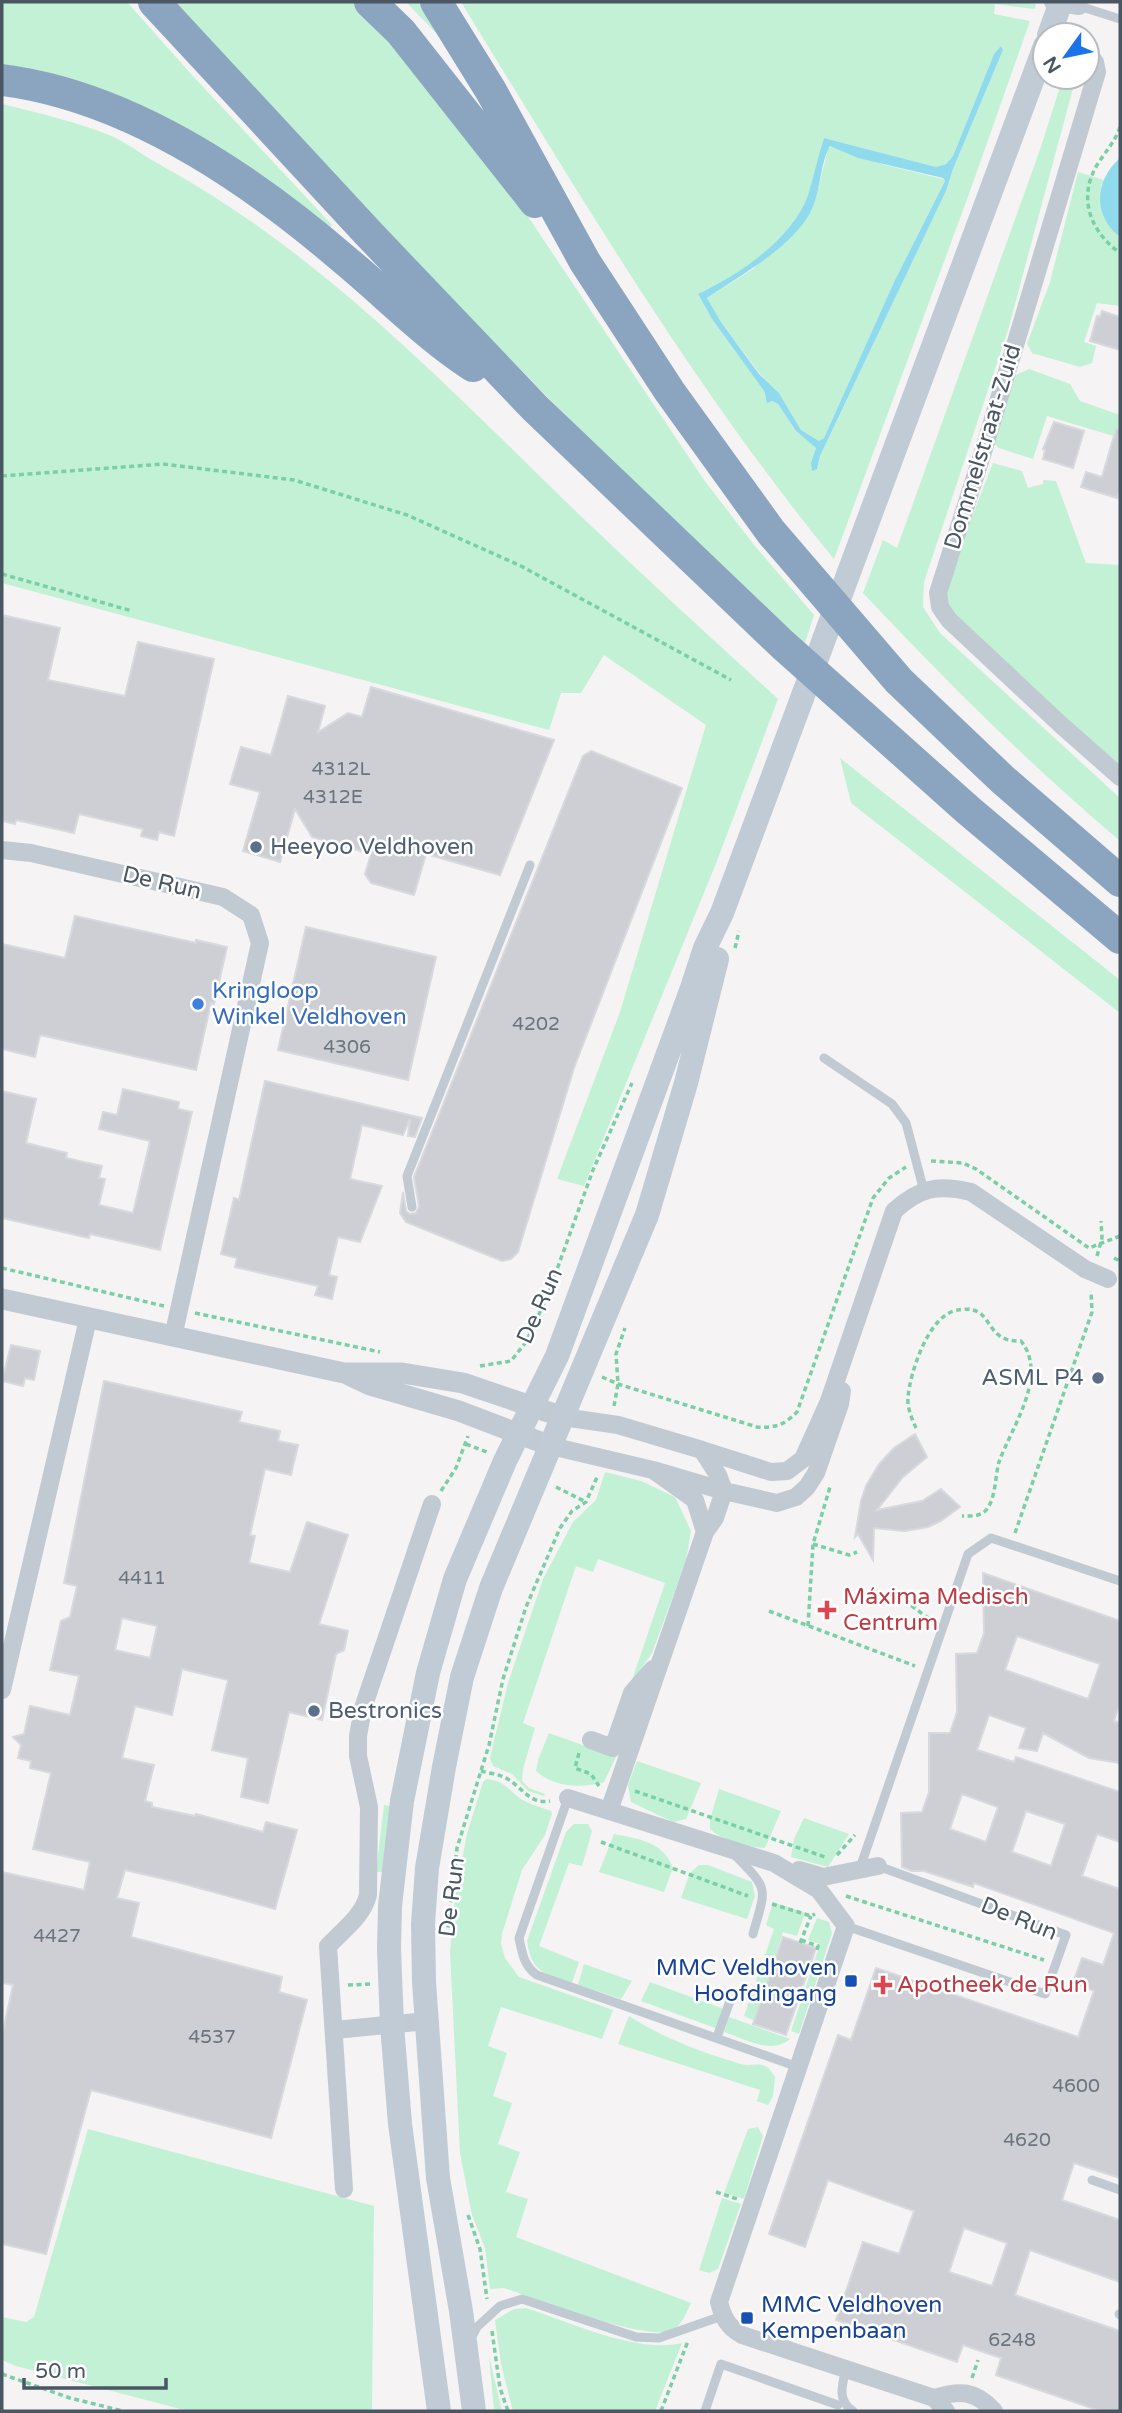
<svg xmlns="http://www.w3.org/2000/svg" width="1122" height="2413" font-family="'Varela Round',sans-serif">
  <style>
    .green { fill: #c3f1d5; fill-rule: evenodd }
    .water { fill: #90daee; fill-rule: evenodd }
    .building { fill: #cdcfd5; stroke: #d7d9de; stroke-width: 2; fill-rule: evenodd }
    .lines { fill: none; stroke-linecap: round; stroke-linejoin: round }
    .path { stroke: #7ad0a6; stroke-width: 3.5; stroke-dasharray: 5 3.5; stroke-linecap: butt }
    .service { stroke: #c1cad2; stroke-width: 9 }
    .minor { stroke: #c1cad2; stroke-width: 18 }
    .tertiary { stroke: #c1cad2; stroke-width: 21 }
    .secondary { stroke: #c1cbd6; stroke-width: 24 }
    .motorway { stroke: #8ba5c1; stroke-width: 32 }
    .service-dot { fill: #5c6f8a; stroke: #fff; stroke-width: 2.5 }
    .shop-dot { fill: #3f7fe0; stroke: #fff; stroke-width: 2.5 }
    .health-dot { fill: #e0444e; stroke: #fff; stroke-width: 2.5 }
    .transit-dot { fill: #1a4fb4; stroke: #fff; stroke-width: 2.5 }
    .labels { text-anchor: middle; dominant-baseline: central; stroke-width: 5; stroke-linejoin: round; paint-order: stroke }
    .number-label { font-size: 19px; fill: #6b747e }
    .street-label { font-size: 23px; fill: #4a5661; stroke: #fff }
    .service-label { font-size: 23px; fill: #4e5e75; stroke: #fff; text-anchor: start }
    .shop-label { font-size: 23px; fill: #366cbe; stroke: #fff; text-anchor: start }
    .health-label { font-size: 23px; fill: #be3a42; stroke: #fff; text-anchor: start }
    .transit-label { font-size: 23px; fill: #164399; stroke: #fff; text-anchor: end }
  </style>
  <rect width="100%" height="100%" fill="#f5f3f3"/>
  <!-- green -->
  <path class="green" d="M2,2H127L191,74L332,225L329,227L2,68Z
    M175,2H354L356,4L419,69L503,179L704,480L754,545L814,615L805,643C582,445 378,221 175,2Z
    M406,2H424L440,29L435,32Z
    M461,2H1021L1036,4L1035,9L995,4L994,14L1030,21L969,194L834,559C692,386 578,192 461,2ZM1003,50L953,169L946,191L820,456L817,469L813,458L816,448L796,431L778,404L765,398L764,391L712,319L698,294C740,275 786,243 806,200C814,181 818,158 824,138L936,167L946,164L953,156L994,54Z
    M1063,77H1076L1008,330L924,582L923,607L940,633L1120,798V841C1028,763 946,681 863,593L883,540L897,548L1041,147Z
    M2,104C38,113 74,121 109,135C128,143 145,157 164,167C315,250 438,377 561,497C632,566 705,632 778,699L717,861L584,1186L557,1179L620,1012L706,725L604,655L581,693H561L549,730L2,583Z
    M832,146C867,162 906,170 943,179L945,181L894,282L824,438L819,441L801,430L779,393L760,374L721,322L707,298L753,269L810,212L816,197L828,149Z
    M1078,172L1104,180L1101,186L1117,235L1120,237V306L1097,303L1084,342L1096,346L1092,363L1080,367L1032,353L1027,344L1050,282Z
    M1029,369L1070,384L1080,401L1120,415V438L1047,416L1033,459L999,448L991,441L1012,377Z
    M993,463L1022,471L1028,488L1043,484V480L1056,481L1086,563L1120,565V772L952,617L946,598L957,555Z
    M840,758L1120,980V1013L851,803Z
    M605,1472L641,1481L675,1497L691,1531L686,1561L652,1653L631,1683L665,1583L598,1559L593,1572L576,1566L523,1723L535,1728L523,1769L522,1781L529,1788L545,1794L544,1796L528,1791L512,1774L493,1766L490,1758L508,1683L543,1579L573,1522L596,1500Z
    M549,1733L616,1757L604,1782C581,1789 554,1787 536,1771L538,1760Z
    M637,1761L701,1783L686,1819L673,1822L631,1802L628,1785Z
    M487,1779C502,1781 507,1787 517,1796C525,1803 540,1807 551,1811L552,1814L545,1835L522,1870L502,1934L501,1944L505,1958L519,1977L613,2010L602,2039L501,2007L488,2046L507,2053L493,2096L512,2103L498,2144L520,2152L506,2192L528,2199L516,2237L691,2303C687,2311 682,2325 673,2330C649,2343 534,2298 504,2288L490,2289L485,2248L472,2215L460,2153L450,1952L456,1890L467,1834L483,1782Z
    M719,1789L781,1811L765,1848C747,1847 723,1841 710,1829V1819Z
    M384,1805L390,1806L383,1872H376Z
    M804,1818L849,1834L828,1867L791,1857L794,1839Z
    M574,1824H588L592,1831L582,1866L569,1863L539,1946L579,1962L572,1983C544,1972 532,1974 527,1941L566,1832Z
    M614,1834C639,1839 664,1842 673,1868L664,1892L599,1872Z
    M699,1865H708L752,1882L755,1896L747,1919L681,1898L690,1873Z
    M773,1902L805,1913L797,1936L783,1932L755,2021L744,2016L774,1929L766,1925Z
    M817,1918L829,1922L832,1933L799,2034L791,2031L820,1944L808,1940Z
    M584,1964L632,1981L621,1999L578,1985Z
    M650,1982L724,2009L718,2029L641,2001Z
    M629,2016C663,2038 703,2053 741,2064C750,2067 760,2061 768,2068C771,2070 772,2074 775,2077L773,2096L768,2105L757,2101L760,2090L618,2044Z
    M729,2017L790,2039C771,2055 745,2039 724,2032Z
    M758,2127L763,2136L744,2199L724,2193L748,2129Z
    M88,2129L374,2206L372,2411H188L16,2366L2,2360V2317L26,2322L34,2317Z
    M722,2198L741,2204L718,2269L709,2273L699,2270Z
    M526,2308C570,2322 637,2354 682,2343L655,2411H513L501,2364L495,2320L514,2309Z
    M489,2356L502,2411H494Z"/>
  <!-- water -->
  <path class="water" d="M1001,46L1003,50L953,169L946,191L820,456L817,469L812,471L811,463L816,448L796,431L778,404L772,401L767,403L764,391L712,319L698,294C739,275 792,239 808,195C814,176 818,156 824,138L936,167L946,164L953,156L994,54ZM830,146L858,158L943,178L945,181L894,282L824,438L819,441L801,430L779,393L759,374L721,322L707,298C740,275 790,249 810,213C821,193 819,166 830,146Z
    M1120,158V237C1092,215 1095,180 1120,158Z"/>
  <!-- building -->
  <path class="building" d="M1102,311L1120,317V350L1090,341L1097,316L1100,317Z
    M1054,422L1084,431L1073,468L1043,459L1045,450L1043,449Z
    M1116,429L1120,430V490L1117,498L1081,487L1086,472L1102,477Z
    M2,615L60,628L48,680L125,696L138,642L214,659L174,836L159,832L157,840L141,836L143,829L79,814L74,833L16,820L15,824L2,821Z
    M371,687L554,740L500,875L426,854L414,895L371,883L365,874L371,854L312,837L295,809L280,862L243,851L260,792L230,784L241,747L271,755L288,696L325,706L318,732L348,713L362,717Z
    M591,751L682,788L574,1068L518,1252L511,1259L502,1261L406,1222L400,1213L403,1192L406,1211L410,1214L416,1213L419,1206L414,1177L578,768L583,756Z
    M75,916L196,943V940L227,947L214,1004L211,1003L196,1070L40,1035L35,1057L2,1049V944L65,958Z
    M306,927L436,957L408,1080L278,1050Z
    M265,1081L422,1118L415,1137L408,1136L410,1119L403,1135L362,1125L350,1179L382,1186L360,1242L338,1237L329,1275L337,1277L332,1299L315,1295L318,1286L235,1267L237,1258L221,1254L234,1198L239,1200Z
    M123,1089L179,1102L178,1109L192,1112L160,1250L90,1234L89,1238L2,1218V1091L36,1099L26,1143L67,1153L66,1158L102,1166L99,1178L105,1179L99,1205L133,1213L150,1141L99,1129L103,1112L117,1115Z
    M11,1345L40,1351L34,1380L25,1378L23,1386L2,1381Z
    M104,1381L242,1412L239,1422L280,1431L278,1441L298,1445L291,1475L265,1469L250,1535L255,1536L249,1563L290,1572L307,1522L348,1535L319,1624L348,1631L344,1650L336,1654L322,1720L289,1712L268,1803L241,1797L248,1758L212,1750L228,1680L182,1669L172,1715L135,1706L122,1758L154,1765L145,1801L152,1803V1807L195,1816L196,1814L263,1832L266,1822L297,1830L275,1909L177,1882L125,1870L117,1898L139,1903L131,1937L282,1977L279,1992L307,2000L271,2138L91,2090L46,2254L2,2244V2036L13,1985L2,1983V1872L84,1890L90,1862L33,1849L51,1773L30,1768L31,1761L18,1758L21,1745L13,1737L24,1734L30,1706L70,1715L79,1676L50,1670L61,1621L70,1617L77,1586L64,1583ZM122,1618L157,1626L150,1658L115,1650Z
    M915,1434L927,1457L903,1477L877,1510L922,1501L941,1489L960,1507L941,1521L928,1527L905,1531L874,1528L873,1560L858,1534L855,1537L861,1501L866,1486L879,1464L894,1448Z
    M983,1573L1120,1621V1702L1114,1721L1120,1723V1763L1089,1758L1043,1733L1037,1751L1019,1748L1026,1728L989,1715L977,1750L1014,1762L1016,1757L1120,1792V1842L1097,1834L1082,1876L1120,1889V2178L1074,2163L1062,2200L1120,2220V2282L1030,2250L1015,2295L1120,2331V2411H1100L996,2375L1001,2358L963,2345L957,2362L836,2320L863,2242L899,2254L914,2211L828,2180L805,2247L769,2234L838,2035L851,2040L876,1968L1078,2037L1094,1991L1073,1983L1082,1958L1103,1965L1114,1933L974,1883L973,1887L924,1871H912L902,1867L901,1813L922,1812L929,1792V1733H950L957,1712L956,1654L977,1653L984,1633ZM1017,1636L1100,1664L1088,1699L1005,1670ZM962,1794L998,1807L986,1842L950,1829ZM1026,1811L1065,1824L1051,1866L1012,1852ZM964,2228L1007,2243L992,2286L949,2272Z
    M783,1937L816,1948L786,2035L753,2024Z"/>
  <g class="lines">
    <!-- path -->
    <path class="path" d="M1120,127C1115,142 1105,152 1097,165C1077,199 1091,232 1120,253
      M2,476L163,464L294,480L407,515L521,566L731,680
      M2,574L132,611
      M735,948L739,931
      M931,1161L963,1163L976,1169L1089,1248L1120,1236
      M1097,1256L1102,1238L1101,1221
      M1114,1258L1120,1261
      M2,1268L164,1306
      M195,1313L380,1352
      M480,1366L511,1361L526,1342L547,1297L593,1170L632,1083
      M602,1377L618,1384L757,1427C776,1428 784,1425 797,1412L873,1198L889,1178L906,1167
      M614,1406L618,1384L616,1354L625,1328
      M916,1428C912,1419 907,1408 908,1397C910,1373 928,1318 954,1311C997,1300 980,1343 1021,1341C1049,1376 1011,1428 999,1462C995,1476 996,1497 987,1509C981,1517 971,1516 962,1516
      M466,1444L487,1452
      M556,1487L586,1502
      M441,1491L456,1468L468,1436
      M1015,1533L1092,1312L1091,1291
      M813,1544L849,1555L857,1552
      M892,1589L901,1598L931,1620
      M769,1611L915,1666
      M808,1626L813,1544L830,1487
      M579,1753L575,1768L591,1774L599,1786
      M481,1771C488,1773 497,1774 504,1777C521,1785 529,1805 550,1801
      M635,1791L825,1857
      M601,1842L748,1896
      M837,1855L855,1835
      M846,1896L1044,1960
      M772,1904L811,1916L815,1914
      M447,1936L457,1848L489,1745L503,1679L526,1607L560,1528L572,1511L586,1502L598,1475
      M801,1940L818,1946L817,1950
      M800,1943L811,1916
      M348,1985L371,1984
      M716,2192L737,2199
      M468,2215L480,2249L487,2299
      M492,2331L500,2388L508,2411
      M2,2374L70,2398L123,2411
      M972,2378L978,2360
      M661,2411L688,2341"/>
    <!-- service -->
    <path class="service" d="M1079,6L1120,19
      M824,1058L892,1104L906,1123L924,1191
      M412,1207L407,1176L530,865
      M568,1798L519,1938C522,1953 524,1966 537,1975L798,2067
      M735,1855C770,1891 766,1887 753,1934
      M860,1868L968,1554L991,1538L1120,1581
      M846,1926L1045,1994L1066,1935L878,1866
      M717,2037L730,2001
      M1092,2180L1120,2190
      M1119,2314L1120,2315
      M470,2340L477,2327L500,2306L522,2299L636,2337L659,2338L722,2316
      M846,2369C842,2385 837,2401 853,2411
      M705,2411L721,2364L838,2405"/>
    <!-- minor -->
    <path class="minor" d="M1053,2L1079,6
      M1087,52L1095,62L1097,72L983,452L938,593L940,607L949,620L1060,724L1120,777
      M2,850L31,853L223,897L251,915L260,943L173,1337
      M563,1417L618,1425L702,1450L718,1475L724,1491L715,1518L705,1532L609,1811
      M551,1446L653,1470L695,1500L705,1532
      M702,1450L771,1472L787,1471L803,1459L829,1401L894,1211C919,1188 937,1184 971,1192L1085,1269L1108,1279
      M653,1470L724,1491L777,1503L796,1497L807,1487L816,1473L840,1404L842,1391
      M2,1690L88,1319
      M591,1740L613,1748L632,1693L653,1669
      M568,1798L774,1863L819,1890L846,1926L719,2302C723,2318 728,2327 742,2335L934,2398L946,2411
      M799,1870L823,1877L878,1866
      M335,2030L427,2021
      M344,2189L328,1946C343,1930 363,1916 368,1895L369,1807L358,1756V1736L363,1708L432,1504
      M934,2398C960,2390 975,2390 994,2411"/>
    <!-- tertiary -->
    <path class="tertiary" d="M2,1299L344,1373H402L463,1383L563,1417
      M349,1375L370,1385L459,1411L551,1446"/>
    <!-- secondary -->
    <path class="secondary" d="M1049,35L1061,2
      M439,2411L400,2124L392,2025L389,1949L390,1906L402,1801L428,1673L455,1579L505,1461L557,1356L692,988L705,948L722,913L1045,46
      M474,2411L461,2311L438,2178L424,1982L423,1924L427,1868L444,1767L462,1677L491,1588L647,1215L686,1083L717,959"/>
    <!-- motorway -->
    <path class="motorway" d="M154,2L369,234L535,408L782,644L968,810L1120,938
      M370,2L401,32L535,202
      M436,2L491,91L585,262L670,392L771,532L899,681L1002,779L1120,881
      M2,80C129,96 251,179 346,261C388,296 427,336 473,366"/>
  </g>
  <!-- markers -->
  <g class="service-dot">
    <circle cx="256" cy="847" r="7"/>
    <circle cx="1098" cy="1378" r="7"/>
    <circle cx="314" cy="1711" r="7"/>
  </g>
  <circle class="shop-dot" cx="198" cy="1004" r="7"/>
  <g class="health-dot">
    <path d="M823.5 1599.5h7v7h7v7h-7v7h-7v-7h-7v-7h7z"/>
    <path d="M879.5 1974.5h7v7h7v7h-7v7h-7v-7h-7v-7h7z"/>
  </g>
  <g class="transit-dot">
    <rect x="844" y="1974" width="14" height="14" rx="3.5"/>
    <rect x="740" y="2311" width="14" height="14" rx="3.5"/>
  </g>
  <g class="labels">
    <!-- number labels -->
    <g class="number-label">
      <text x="341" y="769">4312L</text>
      <text x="333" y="797">4312E</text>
      <text x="536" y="1024">4202</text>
      <text x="347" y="1047">4306</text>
      <text x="142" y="1578">4411</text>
      <text x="57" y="1936">4427</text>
      <text x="212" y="2037">4537</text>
      <text x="1076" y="2086">4600</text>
      <text x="1027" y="2140">4620</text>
      <text x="1012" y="2340">6248</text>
    </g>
    <!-- street labels -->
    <g class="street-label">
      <text transform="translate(983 447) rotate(-73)">Dommelstraat-Zuid</text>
      <text transform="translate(162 883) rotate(13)">De Run</text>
      <text transform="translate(540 1306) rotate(-66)">De Run</text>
      <text transform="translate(452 1897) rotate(-83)">De Run</text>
      <text transform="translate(1019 1919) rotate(22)">De Run</text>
    </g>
    <!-- service labels -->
    <g class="service-label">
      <text x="270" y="847">Heeyoo Veldhoven</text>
      <text x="1084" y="1378" text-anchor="end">ASML P4</text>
      <text x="328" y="1711">Bestronics</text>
    </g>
    <!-- shop labels -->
    <g class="shop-label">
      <text x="212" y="991">Kringloop<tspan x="212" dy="26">Winkel Veldhoven</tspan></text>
    </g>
    <!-- health labels -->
    <g class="health-label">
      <text x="843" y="1597">Máxima Medisch<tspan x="843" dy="26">Centrum</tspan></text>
      <text x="897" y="1985">Apotheek de Run</text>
    </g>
    <!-- transit labels -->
    <g class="transit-label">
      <text x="837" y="1968">MMC Veldhoven<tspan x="837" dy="26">Hoofdingang</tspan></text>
      <text x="761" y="2305" text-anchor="start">MMC Veldhoven<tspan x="761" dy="26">Kempenbaan</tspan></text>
    </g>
  </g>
  <!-- border -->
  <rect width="1122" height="2413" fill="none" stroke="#4a5661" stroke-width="7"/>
  <!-- north arrow -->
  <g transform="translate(1066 56) rotate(237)"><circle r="33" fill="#ffffff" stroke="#b7bbc0" stroke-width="2"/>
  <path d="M0-5L12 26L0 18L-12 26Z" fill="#1a73e8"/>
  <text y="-10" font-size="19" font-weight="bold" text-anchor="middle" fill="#4a5661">N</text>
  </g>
  <!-- scale -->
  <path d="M24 2378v10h142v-10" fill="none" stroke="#4a5661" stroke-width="3.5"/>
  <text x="35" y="2378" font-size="21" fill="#4a5661" stroke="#ffffff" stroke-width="5" paint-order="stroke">50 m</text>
</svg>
